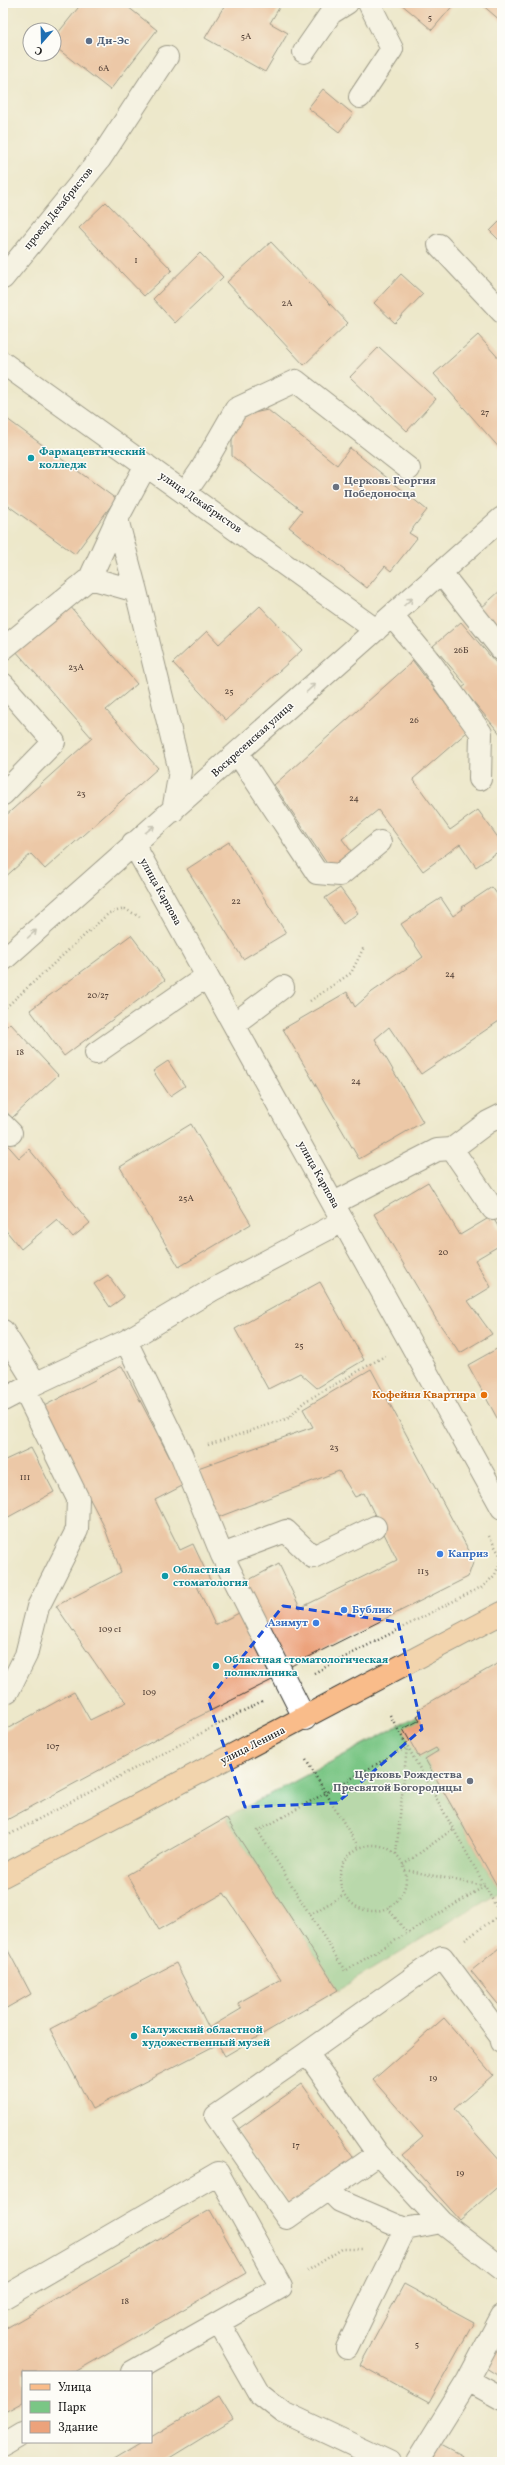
<svg xmlns="http://www.w3.org/2000/svg" width="505" height="2465" font-family="Vollkorn,serif">
  <style>
    .green { fill: #7ac685; stroke: #4b7150 }
    .building { fill: #eca27b }
    .lines { fill: none; stroke-linecap: round; stroke-linejoin: round }
    .minor-casing { stroke: #3b3b36; stroke-width: 24 }
    .major-casing { stroke: #3b3b36; stroke-width: 24 }
    .path { stroke: #3b3b36; stroke-width: 2.5; stroke-dasharray: 1 3; stroke-linecap: butt }
    .minor { stroke: #fff; stroke-width: 22 }
    .major { stroke: #f9bc8a; stroke-width: 22 }
    .oneway { stroke: #999 }
    .marked { fill: none; stroke: #1d4ed8; stroke-width: 3; stroke-dasharray: 8 5; stroke-linejoin: round }
    .service-dot { fill: #5c6f8a; stroke: #fdfcf7; stroke-width: 1.5 }
    .culture-dot { fill: #0f9aa8; stroke: #fdfcf7; stroke-width: 1.5 }
    .worship-dot { fill: #6b7280; stroke: #fdfcf7; stroke-width: 1.5 }
    .food-dot { fill: #e8710a; stroke: #fdfcf7; stroke-width: 1.5 }
    .shop-dot { fill: #3f7fe0; stroke: #fdfcf7; stroke-width: 1.5 }
    .labels { text-anchor: middle; dominant-baseline: central; stroke-width: 3; stroke-linejoin: round; paint-order: stroke }
    .number-label { font-size: 9px; fill: #503e34 }
    .service-label { font-size: 11px; font-weight: bold; fill: #4e5e75; stroke: #fdfcf7; text-anchor: start }
    .street-label { font-size: 11px; fill: #1c1c1c; stroke: #fdfcf7 }
    .culture-label { font-size: 11px; font-weight: bold; fill: #0d838f; stroke: #fdfcf7; text-anchor: start }
    .worship-label { font-size: 11px; font-weight: bold; fill: #5b616d; stroke: #fdfcf7; text-anchor: start }
    .food-label { font-size: 11px; font-weight: bold; fill: #c56008; stroke: #fdfcf7; text-anchor: end }
    .shop-label { font-size: 11px; font-weight: bold; fill: #366cbe; stroke: #fdfcf7; text-anchor: start }
  </style>
  <rect width="100%" height="100%" fill="#fdfcf7"/>
  <filter id="ink" filterUnits="userSpaceOnUse"><feTurbulence type="fractalNoise" baseFrequency=".025" numOctaves="2"/><feDisplacementMap in="SourceGraphic" scale="8" xChannelSelector="R" yChannelSelector="G"/><feConvolveMatrix kernelMatrix="1 2 1 2 8 2 1 2 1" color-interpolation-filters="sRGB"/></filter>
  <filter id="wash" filterUnits="userSpaceOnUse"><feTurbulence type="fractalNoise" baseFrequency=".012" numOctaves="4" result="noise"/><feDisplacementMap in="SourceGraphic" scale="16" xChannelSelector="R" yChannelSelector="G"/><feGaussianBlur stdDeviation="0.9" result="paint"/><feColorMatrix in="noise" values="0 0 0 0 0 0 0 0 0 0 0 0 0 0 0 0 0 1.4 0 .05"/><feComposite in="paint" operator="in"/></filter>
  <g filter="url(#wash)">
    <rect width="100%" height="100%" fill="#ede8cb"/>
    <!-- green -->
    <path class="green" d="M417,1716L438,1751L425,1759L500,1891L338,1990L226,1818Z"/>
    <g id="blocks">
      <!-- building -->
      <path class="building" d="M82,3H123L157,30L110,90L54,46V38Z
        M226,3H282L270,23L288,33L265,72L205,38Z
        M400,3H455L432,30Z
        M480,3H502V22Z
        M323,89L353,114L339,132L308,108Z
        M106,202L172,270L144,296L79,228Z
        M502,219V243L490,231Z
        M271,242L348,323L304,365L227,282Z
        M200,253L223,277L175,323L153,299Z
        M401,274L423,294L395,323L374,303Z
        M478,335L502,362V451L434,374Z
        M379,347L436,399L407,431L350,377Z
        M268,410L337,465L350,448L427,510L409,533L417,538L391,571L385,566L367,588L289,527L302,511L232,456V439L238,422L253,413Z
        M3,416L116,499L75,554L3,502Z
        M502,589V634L480,609Z
        M69,605L137,684L106,710L158,768L45,869L31,854L3,879V818L92,738L15,650Z
        M260,606L302,650L226,720L173,663L207,631L219,644Z
        M461,622L502,670V736L462,688L466,685L433,646Z
        M413,661L467,732L413,779L450,830L478,810L502,843V849L476,867L460,844L423,871L378,810L342,839L351,851L330,868L274,785Z
        M229,842L286,933L243,959L187,869Z
        M492,887L502,901V1019L421,1074L389,1027L375,1039L423,1122L359,1159L283,1029L347,992L355,1007L372,992L423,957L401,924L441,898L453,916L463,909L462,907Z
        M340,888L358,913L343,924L325,898Z
        M131,935L165,980L64,1056L30,1010Z
        M10,1023L58,1075L12,1118L3,1108V1030Z
        M168,1061L185,1086L170,1096L153,1071Z
        M191,1124L251,1224L179,1267L120,1167Z
        M3,1140L19,1158L29,1149L90,1223L73,1237L57,1219L21,1249L3,1227Z
        M428,1182L460,1235L492,1216L502,1233V1244L475,1260L491,1287L468,1301L492,1334L460,1353L436,1319L374,1214Z
        M108,1275L124,1297L110,1307L94,1284Z
        M320,1282L364,1360L317,1388L300,1373L268,1389L235,1329Z
        M502,1346V1427L468,1365Z
        M122,1366L184,1485L155,1500L180,1550L193,1544L210,1580L197,1586L215,1625L239,1613L272,1680L194,1719L3,1822V1731L74,1692L90,1720L127,1702L109,1683L56,1606L121,1572L104,1526L42,1407Z
        M371,1369L474,1560L468,1577L287,1668L243,1583L279,1564L300,1608L397,1560L364,1493L355,1497L339,1471L216,1518L198,1468L313,1427L303,1409Z
        M31,1448L54,1492L3,1520V1461Z
        M502,1661V1890L500,1891L425,1759L438,1751L436,1748L419,1757L403,1729L420,1720L417,1716L421,1713L418,1709Z
        M226,1818L338,1990L225,2056L218,2044L92,2109L50,2029L176,1963L209,2028L241,2009L238,2003L281,1979L224,1893L159,1930L127,1875Z
        M3,1941L31,1994L3,2010Z
        M499,1948L502,1953V2009L471,1971Z
        M444,2018L493,2075L454,2109L502,2163V2183L460,2220L402,2155L423,2137L373,2080Z
        M302,2084L355,2160L290,2205L237,2130Z
        M210,2210L246,2273L75,2372H23V2402L3,2413V2330Z
        M404,2284L474,2322L429,2403L360,2365Z
        M502,2339V2378L486,2368Z
        M219,2396L233,2419L163,2462H110L143,2442H151V2437Z
        M440,2445L472,2462H431Z"/>
    </g>
  </g>
  <g filter="url(#ink)">
    <use href="#blocks" fill-opacity="0" stroke="#3b3b36" stroke-width="1"/>
    <g class="lines">
      <!-- minor casing -->
      <g class="minor-casing">
        <path id="minor" d="M304,52L331,13L347,3
          M360,97L392,49L369,3
          M439,245L502,312
          M3,278L100,159L167,57
          M3,363L376,630
          M185,493L201,470L236,409L296,381L409,469
          M441,573L502,650
          M90,578L117,519
          M136,591L117,519L146,465
          M392,616L430,662L481,733L480,779
          M3,649L90,578L136,591L180,771L173,811
          M3,684L54,742L3,794
          M238,754L317,873L340,875L380,842
          M133,843L502,1508
          M3,960L502,518
          M234,1024L283,987
          M96,1053L207,976
          M3,1125L11,1133
          M452,1149L488,1122L502,1115
          M334,1203L437,1150L452,1149L493,1209
          M3,1331L35,1383
          M126,1341L181,1454L222,1555L305,1719
          M3,1400L24,1389
          M222,1555L286,1531L313,1557L375,1527
          M3,1693L8,1691L26,1655L38,1607L77,1530L78,1499L24,1389L126,1341L212,1290L343,1221
          M307,2053L378,2154L287,2218L216,2116Z
          M307,2053L442,1957L501,2036L502,2042
          M378,2154L441,2222
          M328,2189L340,2201L405,2229
          M3,2298L218,2173L281,2287L132,2372
          M219,2323L259,2393L283,2412L389,2462
          M347,2348L405,2229L441,2222L502,2269
          M468,2380L502,2399
          M3,2445L23,2433
          M417,2462L468,2380L502,2316"/>
      </g>
      <!-- major casing -->
      <g class="major-casing">
        <path id="major" d="M3,1876L502,1613"/>
      </g>
      <!-- path -->
      <path class="path" d="M310,1001L351,973L364,947
        M3,1010L109,913L125,909L140,917
        M208,1445L289,1418L304,1402L385,1356
        M489,1536L501,1557
        M481,1588L495,1575L502,1557
        M314,1673L481,1587
        M390,1715L485,1886L345,1971L258,1831L407,1747
        M306,1760L359,1848
        M3,1838L264,1700
        M340 1878a33 33 0 1 1 66 0a33 33 0 1 1-66 0Z
        M396,1854L407,1747
        M403,1865L453,1829
        M405,1870L485,1886L500,1914
        M388,1908L406,1932
        M310,1915L343,1895
        M465,1940L502,1913
        M307,2271L342,2249H363"/>
      <!-- minor -->
      <use href="#minor" class="minor"/>
      <!-- major -->
      <use href="#major" class="major"/>
    </g>
    <!-- one-way arrows -->
    <defs><path id="oneway-shaft" d="M-6 0H5M1.5-3L5.5 0L1.5 3" fill="none" stroke-width="1.6" stroke-linecap="round" stroke-linejoin="round"/></defs>
    <g class="oneway">
      <use href="#oneway-shaft" transform="translate(408 602) rotate(-42)"/>
      <use href="#oneway-shaft" transform="translate(311 688) rotate(-42)"/>
      <use href="#oneway-shaft" transform="translate(150 829) rotate(-39)"/>
      <use href="#oneway-shaft" transform="translate(32 934) rotate(-42)"/>
    </g>
  </g>
  <!-- marked area -->
  <path d="M0 0H505V2465H0ZM283,1606L398,1622L422,1729L337,1803L245,1807L208,1700Z" fill="#ede8cb" fill-opacity=".55" fill-rule="evenodd"/>
  <path class="marked" d="M283,1606L398,1622L422,1729L337,1803L245,1807L208,1700Z"/>
  <!-- markers -->
  <circle class="service-dot" cx="89" cy="41" r="4"/>
  <g class="culture-dot">
    <circle cx="31" cy="458" r="4"/>
    <circle cx="165" cy="1576" r="4"/>
    <circle cx="216" cy="1666" r="4"/>
    <circle cx="134" cy="2036" r="4"/>
  </g>
  <g class="worship-dot">
    <circle cx="336" cy="487" r="4"/>
    <circle cx="470" cy="1781" r="4"/>
  </g>
  <circle class="food-dot" cx="484" cy="1395" r="4"/>
  <g class="shop-dot">
    <circle cx="440" cy="1554" r="4"/>
    <circle cx="344" cy="1610" r="4"/>
    <circle cx="316" cy="1623" r="4"/>
  </g>
  <g class="labels">
    <!-- number labels -->
    <g class="number-label">
      <text x="430" y="17">5</text>
      <text x="246" y="36">5А</text>
      <text x="104" y="68">6А</text>
      <text x="136" y="260">1</text>
      <text x="287" y="303">2А</text>
      <text x="485" y="412">27</text>
      <text x="461" y="650">26Б</text>
      <text x="76" y="667">23А</text>
      <text x="229" y="691">25</text>
      <text x="414" y="720">26</text>
      <text x="81" y="793">23</text>
      <text x="354" y="798">24</text>
      <text x="236" y="901">22</text>
      <text x="450" y="974">24</text>
      <text x="98" y="995">20/27</text>
      <text x="20" y="1052">18</text>
      <text x="356" y="1081">24</text>
      <text x="186" y="1198">25А</text>
      <text x="443" y="1252">20</text>
      <text x="299" y="1345">25</text>
      <text x="334" y="1447">23</text>
      <text x="25" y="1477">111</text>
      <text x="423" y="1571">113</text>
      <text x="110" y="1629">109 с1</text>
      <text x="149" y="1692">109</text>
      <text x="53" y="1746">107</text>
      <text x="433" y="2078">19</text>
      <text x="296" y="2145">17</text>
      <text x="460" y="2173">19</text>
      <text x="125" y="2301">18</text>
      <text x="417" y="2344">5</text>
    </g>
    <!-- service labels -->
    <g class="service-label">
      <text x="97" y="41">Ди-Эс</text>
    </g>
    <!-- street labels -->
    <g class="street-label">
      <text transform="translate(59 209) rotate(-51)">проезд Декабристов</text>
      <text transform="translate(200 503) rotate(35)">улица Декабристов</text>
      <text transform="translate(253 740) rotate(-42)">Воскресенская улица</text>
      <text transform="translate(160 892) rotate(61)">улица Карпова</text>
      <text transform="translate(318 1175) rotate(61)">улица Карпова</text>
      <text transform="translate(253 1746) rotate(-27)">улица Ленина</text>
    </g>
    <!-- culture labels -->
    <g class="culture-label">
      <text x="39" y="452">Фармацевтический<tspan x="39" dy="13">колледж</tspan></text>
      <text x="173" y="1570">Областная<tspan x="173" dy="13">стоматология</tspan></text>
      <text x="224" y="1660">Областная стоматологическая<tspan x="224" dy="13">поликлиника</tspan></text>
      <text x="142" y="2030">Калужский областной<tspan x="142" dy="13">художественный музей</tspan></text>
    </g>
    <!-- worship labels -->
    <g class="worship-label">
      <text x="344" y="481">Церковь Георгия<tspan x="344" dy="13">Победоносца</tspan></text>
      <text x="462" y="1775" text-anchor="end">Церковь Рождества<tspan x="462" dy="13">Пресвятой Богородицы</tspan></text>
    </g>
    <!-- food labels -->
    <g class="food-label">
      <text x="476" y="1395">Кофейня Квартира</text>
    </g>
    <!-- shop labels -->
    <g class="shop-label">
      <text x="448" y="1554">Каприз</text>
      <text x="352" y="1610">Бублик</text>
      <text x="308" y="1623" text-anchor="end">Азимут</text>
    </g>
  </g>
  <!-- margin -->
  <rect width="505" height="2465" fill="none" stroke="#fdfcf7" stroke-width="16"/>
  <!-- legend -->
  <rect x="22" y="2371" width="130" height="72" fill="#fdfcf7" stroke="#a3a29f"/>
  <rect x="30" y="2384" width="20" height="6" fill="#f9bc8a" stroke="#a3a29f"/>
  <text x="58" y="2391" font-size="12" fill="#1c1c1c">Улица</text>
  <rect x="30" y="2401" width="20" height="12" fill="#7ac685" stroke="#a3a29f"/>
  <text x="58" y="2411" font-size="12" fill="#1c1c1c">Парк</text>
  <rect x="30" y="2421" width="20" height="12" fill="#eca27b" stroke="#a3a29f"/>
  <text x="58" y="2431" font-size="12" fill="#1c1c1c">Здание</text>
  <!-- north arrow -->
  <g transform="translate(42 42) rotate(200)"><circle r="19" fill="#fdfcf7" stroke="#a3a29f"/>
  <path d="M0-3L7 15L0 10L-7 15Z" fill="#1f6fb2"/>
  <text y="-6" font-size="11" font-weight="bold" text-anchor="middle" fill="#1c1c1c">С</text>
  </g>
</svg>
